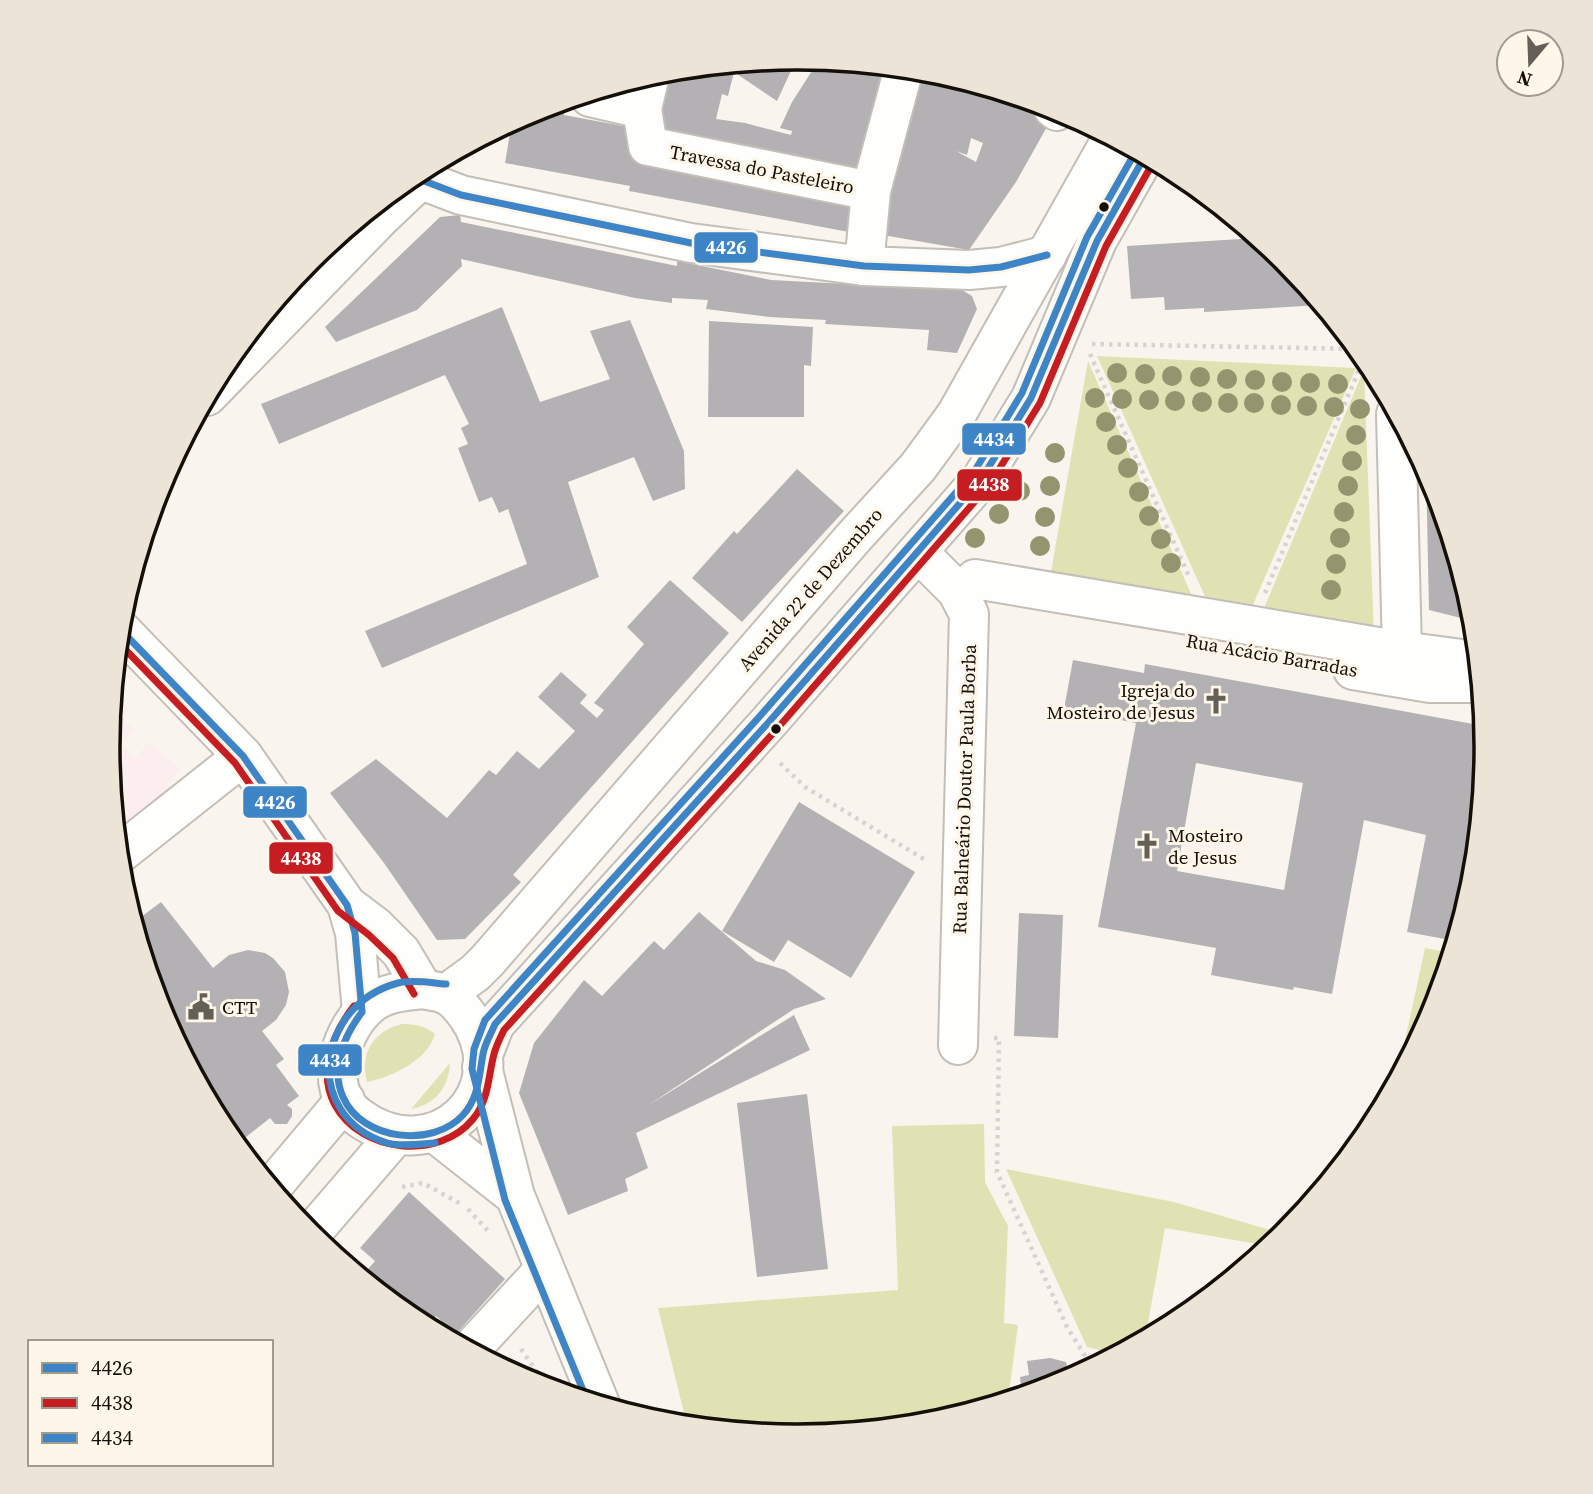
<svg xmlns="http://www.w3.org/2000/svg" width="1593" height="1494" font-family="'Source Serif 4',serif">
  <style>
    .education { fill: #fcedef }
    .green { fill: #e0e2b4 }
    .building { fill: #b3b1b3; fill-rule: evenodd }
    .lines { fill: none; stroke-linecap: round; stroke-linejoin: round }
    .street-casing { stroke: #c3beb7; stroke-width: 42 }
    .secondary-casing { stroke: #c3beb7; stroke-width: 42 }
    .primary-casing { stroke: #c3beb7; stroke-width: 42 }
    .path { stroke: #d5d4d2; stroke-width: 4.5; stroke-dasharray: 3.5 5; stroke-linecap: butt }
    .street { stroke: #fefefc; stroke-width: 38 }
    .secondary { stroke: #fefefc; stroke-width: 38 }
    .primary { stroke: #fefefc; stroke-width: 38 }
    .bus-1-casing { stroke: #fef6e9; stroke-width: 12 }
    .bus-2-casing { stroke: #fef6e9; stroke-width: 12 }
    .bus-3-casing { stroke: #fef6e9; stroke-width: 12 }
    .bus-1 { stroke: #3d85c6; stroke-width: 7 }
    .bus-2 { stroke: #c61d23; stroke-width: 7 }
    .bus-3 { stroke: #3d85c6; stroke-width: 7 }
    .tree { fill: #94946e }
    .bus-dot { fill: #140f08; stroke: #fef6e9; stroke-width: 2.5 }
    .labels { text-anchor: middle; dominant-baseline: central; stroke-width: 6; stroke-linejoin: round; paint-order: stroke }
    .street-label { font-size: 19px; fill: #140f08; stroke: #fef6e9 }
    .poi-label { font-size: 19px; fill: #140f08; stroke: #fef6e9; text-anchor: start }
    .rim { fill: none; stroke: #140f08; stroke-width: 3.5 }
    .line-badge { stroke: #fef6e9; stroke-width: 2.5 }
    .badge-label { font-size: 19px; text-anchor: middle; font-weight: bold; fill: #fff }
  </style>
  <rect width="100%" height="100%" fill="#f9f5ee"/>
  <!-- education -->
  <path class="education" d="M112,695L128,709L121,717L134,729L121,745L135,758L149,742L180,769L167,785L176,793L116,840L107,747Z"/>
  <!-- green -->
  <path class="green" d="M1097,356L1356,368L1248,616L1211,610Z
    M1088,361L1197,607L1049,583Z
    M1364,369L1374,637L1260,618Z
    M1425,948L1451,953L1433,1011L1411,1052L1403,1050Z
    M402,1024C415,1024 425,1026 435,1034C428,1060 392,1077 367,1082C359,1053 374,1031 402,1024Z
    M450,1063C449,1087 435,1105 411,1109Z
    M984,1124L985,1182L1008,1226L1004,1323L1018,1325L1008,1400L931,1423L796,1436L687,1425L658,1308L898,1290L892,1126Z
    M1006,1169L1174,1202L1284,1234L1269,1246L1165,1228L1146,1334L1150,1336L1117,1354L1087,1347Z"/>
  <!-- building -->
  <path class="building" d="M797,58L777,101L734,72L728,96L722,94L716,119L745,123L791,135L792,131L780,128L792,102L819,60L887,67L856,185L654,142L668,70L717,66L730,69L732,64Z
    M916,70L931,71L1029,101L1052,118L1016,182L969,250L877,234ZM971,138L983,143L976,162L956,151L967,155Z
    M566,100L564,115L639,129L856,193L849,232L629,191L630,186L505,163L512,121L533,110Z
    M460,215L461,222L677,266V261L771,280L962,290L972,296L977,309L957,353L927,350L929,330L825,324L826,320L769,317L706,309L708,300L672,298V303L635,298L461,259L462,266L417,310L336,342L325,327L440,217Z
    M1257,238L1284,260L1321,305L1204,312V308L1165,310L1164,297L1131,299L1127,246Z
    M502,307L540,402L610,379L590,331L630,320L684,451L685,489L653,501L634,457L568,482L599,577L382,668L365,631L527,564L508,509L499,513L492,497L479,502L458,448L468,444L461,428L469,424L445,375L279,444L261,404Z
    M709,321L813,327L811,366L804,365V417H708Z
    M797,469L844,511L742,622L692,578L734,531L737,534Z
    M1426,469L1433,484L1473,621L1429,610Z
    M670,580L729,633L513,875L521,882L465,939L437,940L384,863L330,793L376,759L447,818L489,770L496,775L517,751L539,769L575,731L538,697L561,672L587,695L580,703L597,718L604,710L594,703L644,644L627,627Z
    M1073,660L1144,673L1145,664L1484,726L1486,747L1472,882L1459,927L1453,926L1450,940L1407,932L1426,835L1364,820L1332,994L1294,987L1293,990L1211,975L1216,948L1098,927L1136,723L1064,709ZM1196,763L1303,783L1284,890L1177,871Z
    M799,802L915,872L851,978L788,940L774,962L722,931Z
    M161,902L213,968L229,955L248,950L265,953L273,958L285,972L289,992L286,1005L276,1020L262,1031L284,1059L276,1065L299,1096L287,1105L292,1109V1116L287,1124H275L270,1118L236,1145L223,1130L214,1113L217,1111L205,1095L160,1010L133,923Z
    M699,912L756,961L785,970L826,999L794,1009L647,1106L794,1015L810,1050L636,1133L648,1168L625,1179L628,1191L568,1215L519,1093L534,1043L584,980L602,996L654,941L664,950Z
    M1019,913L1063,915L1058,1038L1014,1036Z
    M807,1094L828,1269L757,1277L737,1103Z
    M409,1192L505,1279L456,1334L436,1316L426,1327L413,1320L361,1277L375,1261L360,1248Z
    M1050,1358L1066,1362L1069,1379L1022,1395L1020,1377L1029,1375L1027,1361Z"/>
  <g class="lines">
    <!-- street casing -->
    <g class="street-casing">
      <path id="street" d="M590,93V97L642,109L650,75
        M1053,108L1057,111
        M642,109L648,146L871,191
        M864,266L871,191L904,68
        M207,396L380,218L419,181
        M1396,414L1402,651
        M918,552L957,591L969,614L958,1045
        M975,579L1402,651L1477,661
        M1353,670L1430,683H1479
        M118,855L243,756
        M470,1350L544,1270"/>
    </g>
    <!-- secondary casing -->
    <g class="secondary-casing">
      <path id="secondary" d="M411,176L461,195L691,243L864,266L969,270L1001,267L1047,255
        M119,628L243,756L347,905L376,927L401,952L423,989
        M347,905L355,933L362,1012
        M482,1067L515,1196L600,1404
        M435,1133L515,1196"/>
    </g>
    <!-- primary casing -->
    <g class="primary-casing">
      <path id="primary" d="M423,989C430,991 438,991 444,994C453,997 461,1007 467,1015C520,1091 434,1174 357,1116C321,1088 341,1026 372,1003C387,992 405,991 423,989Z
        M446,994L475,973L488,960L854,537L918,467L956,415L1112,138
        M484,1052L495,1024L768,723L982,478L1031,398L1097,241L1145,156
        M271,1188L345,1100
        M310,1235L396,1135"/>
    </g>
    <!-- path -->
    <path class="path" d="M1092,344L1357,349
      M1090,354L1190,579
      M1265,593L1364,358
      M780,763L805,787L927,861
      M994,1038H999L997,1172L1067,1327L1092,1367
      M402,1187L423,1183L461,1204
      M468,1209L488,1231
      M521,1349L548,1388"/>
    <!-- street -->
    <use href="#street" class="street"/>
    <!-- secondary -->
    <use href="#secondary" class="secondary"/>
    <!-- primary -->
    <use href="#primary" class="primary"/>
    <!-- bus-1 casing -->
    <g class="bus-1-casing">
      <path id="bus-1" d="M411,176L461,195L691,243L864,266L969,270L1001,267L1047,255
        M119,628L243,756L347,905L355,933L362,1012
        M362,1012C344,1036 330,1068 343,1097C362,1141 433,1148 463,1115C479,1098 479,1075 483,1054C485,1043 491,1034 495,1024L768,723L982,478L1031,398L1097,241L1145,156"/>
    </g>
    <!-- bus-2 casing -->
    <g class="bus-2-casing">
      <path id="bus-2" d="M118,642L235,763L338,911L369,935L393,958L414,994
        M354,1006C333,1033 317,1072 335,1105C361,1153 439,1161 473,1119C489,1100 488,1077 494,1054C496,1046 500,1038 504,1030L776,730L990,484L1040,403L1106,246L1154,161"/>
    </g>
    <!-- bus-3 casing -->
    <g class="bus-3-casing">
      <path id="bus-3" d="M435,1143C420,1144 401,1147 387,1143C301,1116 316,1005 398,983C412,979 432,983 446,984
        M587,1400L505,1200L472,1069L474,1049L485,1020L760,716L974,472L1022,393L1087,237L1136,151"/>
    </g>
    <!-- bus-1 -->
    <use href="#bus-1" class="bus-1"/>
    <!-- bus-2 -->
    <use href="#bus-2" class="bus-2"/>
    <!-- bus-3 -->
    <use href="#bus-3" class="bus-3"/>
  </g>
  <!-- trees -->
  <g class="tree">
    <circle cx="1117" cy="373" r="10"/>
    <circle cx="1145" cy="374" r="10"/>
    <circle cx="1172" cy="376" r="10"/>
    <circle cx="1200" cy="377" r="10"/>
    <circle cx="1227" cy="379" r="10"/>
    <circle cx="1255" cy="380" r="10"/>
    <circle cx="1282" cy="382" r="10"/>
    <circle cx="1310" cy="383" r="10"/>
    <circle cx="1338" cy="384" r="10"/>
    <circle cx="1095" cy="398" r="10"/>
    <circle cx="1122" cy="399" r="10"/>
    <circle cx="1149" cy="400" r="10"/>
    <circle cx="1175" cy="401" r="10"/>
    <circle cx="1202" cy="402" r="10"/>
    <circle cx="1228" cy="403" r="10"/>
    <circle cx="1254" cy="403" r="10"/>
    <circle cx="1281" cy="405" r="10"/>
    <circle cx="1307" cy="406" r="10"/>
    <circle cx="1334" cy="407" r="10"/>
    <circle cx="1360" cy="409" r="10"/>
    <circle cx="1106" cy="422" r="10"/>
    <circle cx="1356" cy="435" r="10"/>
    <circle cx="1117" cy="445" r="10"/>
    <circle cx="1055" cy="453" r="10"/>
    <circle cx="1352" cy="461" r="10"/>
    <circle cx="1128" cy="468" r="10"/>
    <circle cx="1050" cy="486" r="10"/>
    <circle cx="1348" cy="486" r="10"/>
    <circle cx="1020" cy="491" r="10"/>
    <circle cx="1139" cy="492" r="10"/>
    <circle cx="1344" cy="512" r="10"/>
    <circle cx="999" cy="514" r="10"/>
    <circle cx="1149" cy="516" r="10"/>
    <circle cx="1045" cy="517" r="10"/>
    <circle cx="975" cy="538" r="10"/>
    <circle cx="1340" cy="538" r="10"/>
    <circle cx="1161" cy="539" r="10"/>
    <circle cx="1040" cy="546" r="10"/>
    <circle cx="1171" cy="563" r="10"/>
    <circle cx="1336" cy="564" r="10"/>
    <circle cx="1331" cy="590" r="10"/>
  </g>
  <!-- icons -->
  <defs>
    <g id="church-bare" transform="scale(2.1)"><path d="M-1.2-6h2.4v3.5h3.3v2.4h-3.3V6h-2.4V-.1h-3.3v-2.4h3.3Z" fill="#646058" stroke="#fef6e9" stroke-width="2.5" paint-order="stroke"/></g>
    <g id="civic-bare" transform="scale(2.1)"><path d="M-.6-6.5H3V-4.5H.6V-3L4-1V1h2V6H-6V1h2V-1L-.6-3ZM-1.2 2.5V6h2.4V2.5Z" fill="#646058" stroke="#fef6e9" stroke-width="2.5" paint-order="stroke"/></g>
  </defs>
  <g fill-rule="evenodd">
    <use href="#church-bare" x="1216" y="701"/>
    <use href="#church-bare" x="1147" y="846"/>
    <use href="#civic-bare" x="201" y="1007"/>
  </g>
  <!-- markers -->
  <g class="bus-dot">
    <circle cx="1104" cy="207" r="6"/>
    <circle cx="776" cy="729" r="6"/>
  </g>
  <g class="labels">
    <!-- street labels -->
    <g class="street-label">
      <text transform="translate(762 169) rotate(11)">Travessa do Pasteleiro</text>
      <text transform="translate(810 589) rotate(-49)">Avenida 22 de Dezembro</text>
      <text transform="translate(1272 655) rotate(10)">Rua Acácio Barradas</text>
      <text transform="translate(964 789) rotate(-88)">Rua Balneário Doutor Paula Borba</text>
    </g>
    <!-- poi labels -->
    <g class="poi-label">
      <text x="1195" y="690" text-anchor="end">Igreja do<tspan x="1195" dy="22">Mosteiro de Jesus</tspan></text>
      <text x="1168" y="835">Mosteiro<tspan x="1168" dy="22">de Jesus</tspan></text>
      <text x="222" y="1007">CTT</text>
    </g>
  </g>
  <!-- crop -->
  <path d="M0 0H1593V1494H0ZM120 747a677 677 0 1 1 1354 0a677 677 0 1 1-1354 0Z" fill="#ebe4d7" fill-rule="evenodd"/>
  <path class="rim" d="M120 747a677 677 0 1 1 1354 0a677 677 0 1 1-1354 0Z"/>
  <g class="line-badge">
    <rect x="693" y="231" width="66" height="33" rx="7" fill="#3d85c6"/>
    <rect x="961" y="422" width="66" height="34" rx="7" fill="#3d85c6"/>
    <rect x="956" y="468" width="67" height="34" rx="7" fill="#c61d23"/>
    <rect x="242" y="785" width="66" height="34" rx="7" fill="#3d85c6"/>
    <rect x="268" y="841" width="66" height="34" rx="7" fill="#c61d23"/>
    <rect x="297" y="1043" width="66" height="34" rx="7" fill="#3d85c6"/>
  </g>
  <g class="badge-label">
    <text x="726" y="254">4426</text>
    <text x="994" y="446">4434</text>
    <text x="989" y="491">4438</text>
    <text x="275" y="809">4426</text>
    <text x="301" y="865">4438</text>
    <text x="330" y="1067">4434</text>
  </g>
  <!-- legend -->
  <rect x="28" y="1340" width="245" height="126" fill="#fef6e9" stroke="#a09a8f" stroke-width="2"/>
  <rect x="42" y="1363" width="35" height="10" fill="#3d85c6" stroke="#a09a8f" stroke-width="2"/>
  <text x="91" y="1375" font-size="21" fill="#140f08">4426</text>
  <rect x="42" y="1398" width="35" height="10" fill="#c61d23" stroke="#a09a8f" stroke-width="2"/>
  <text x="91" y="1410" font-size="21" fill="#140f08">4438</text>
  <rect x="42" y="1433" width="35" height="10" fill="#3d85c6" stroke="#a09a8f" stroke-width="2"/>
  <text x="91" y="1445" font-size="21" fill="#140f08">4434</text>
  <!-- north arrow -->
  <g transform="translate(1530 63) rotate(199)"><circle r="33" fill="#fef6e9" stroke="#a09a8f" stroke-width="2"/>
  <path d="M0-5L12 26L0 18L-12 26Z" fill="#646058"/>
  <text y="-10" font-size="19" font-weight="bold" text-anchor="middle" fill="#140f08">N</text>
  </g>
</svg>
